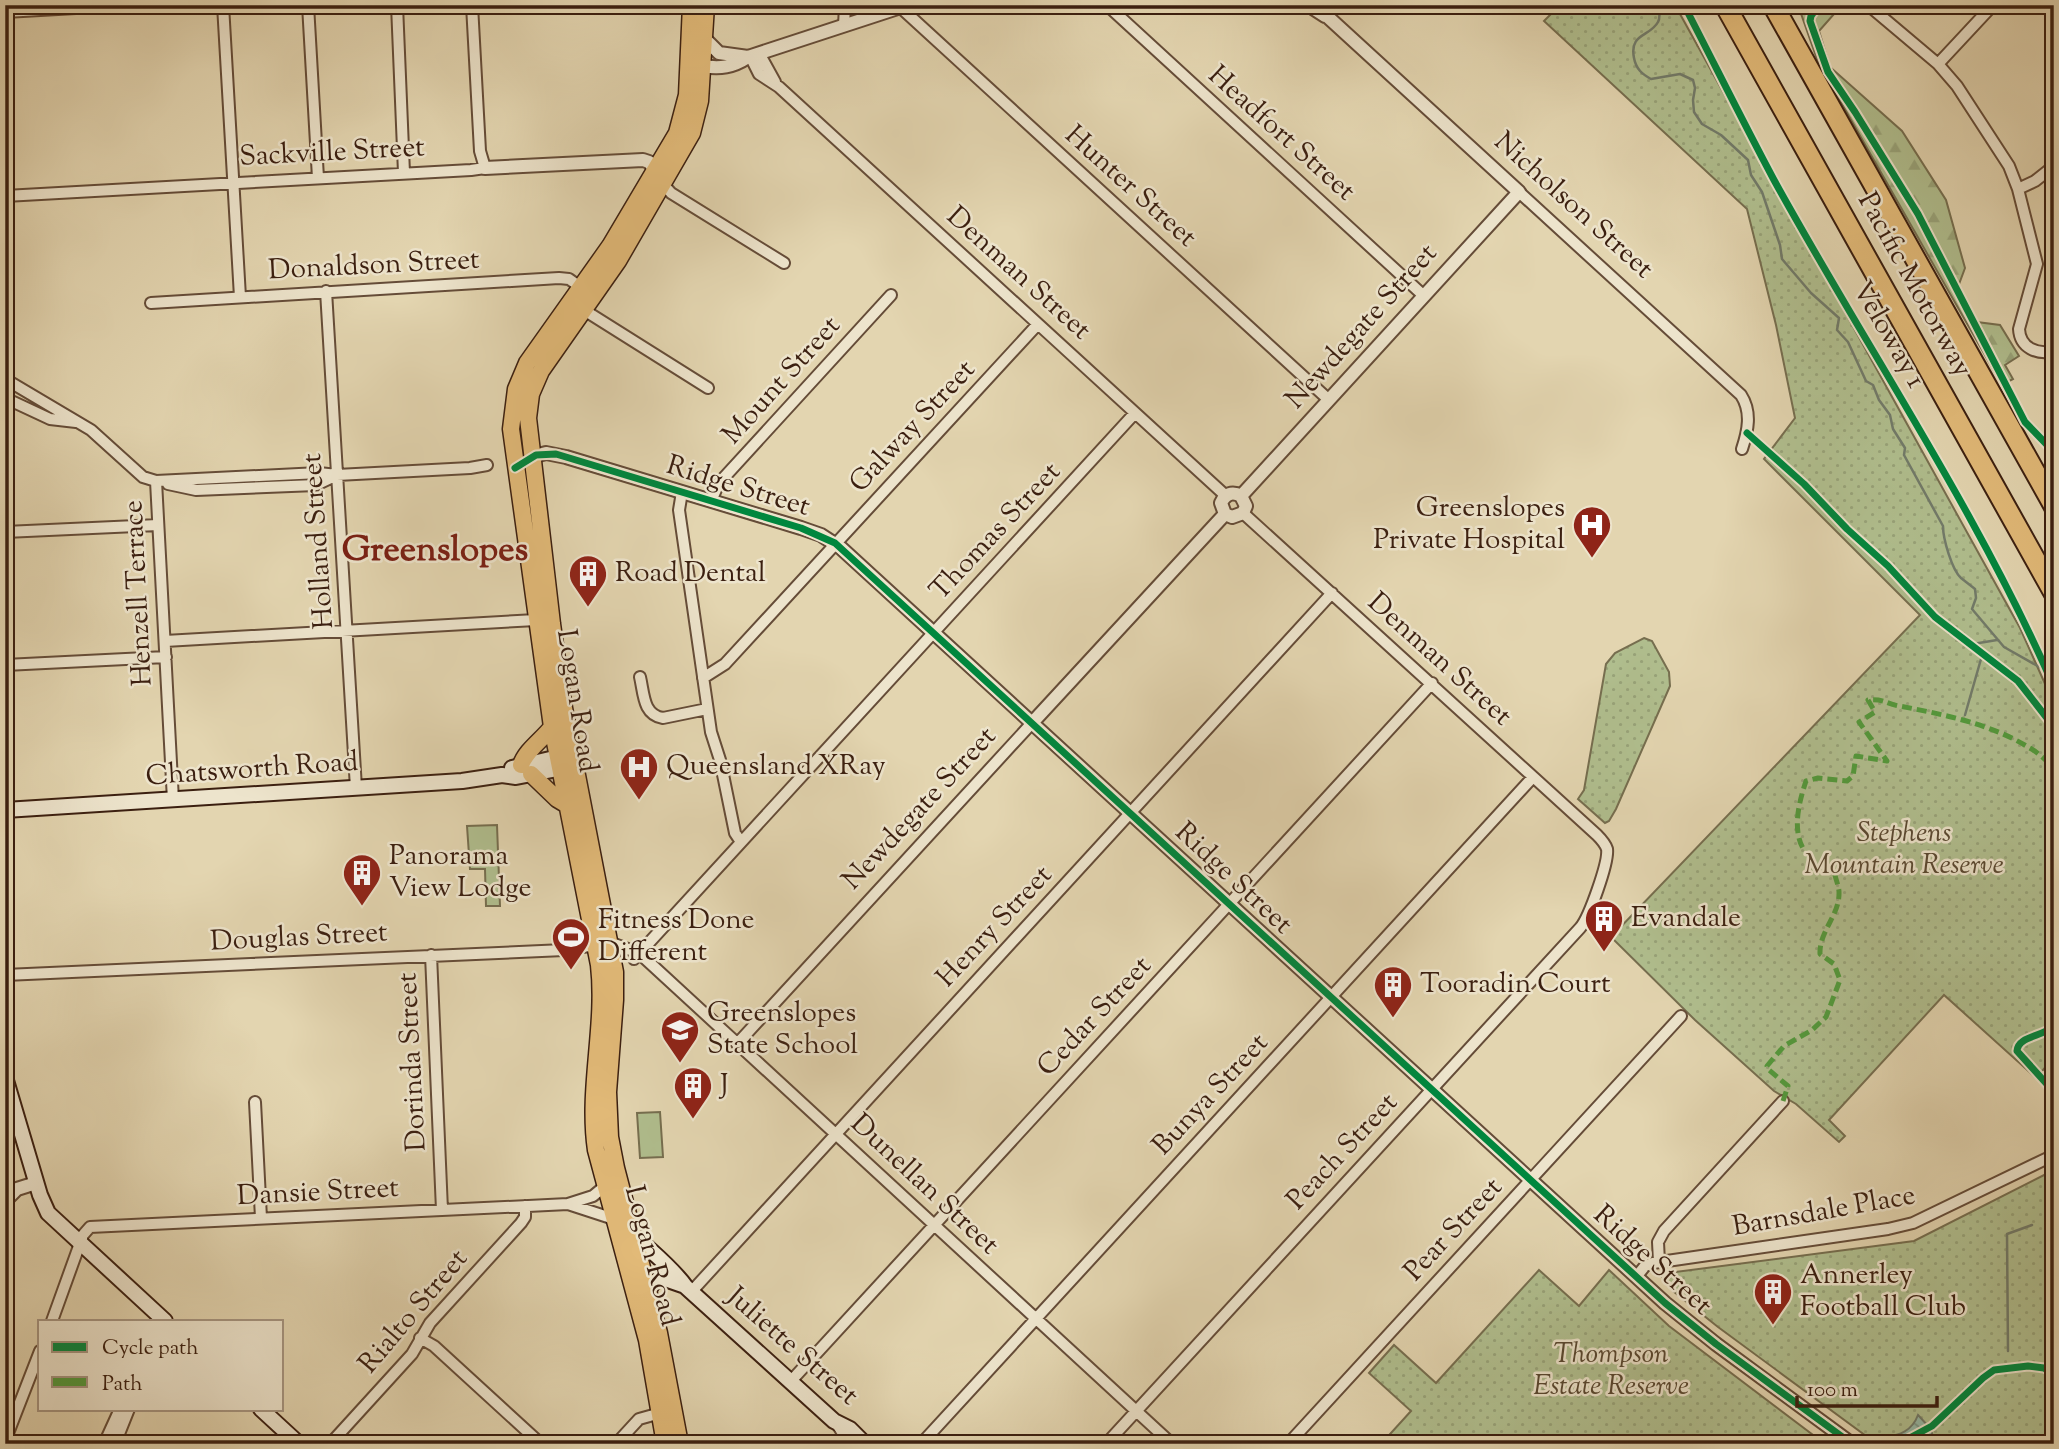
<svg xmlns="http://www.w3.org/2000/svg" width="2059" height="1449" font-family="'Sorts Mill Goudy',serif">
  <style>
    .green { fill: #b0be8e; stroke: #766e4f; stroke-width: 2 }
    .forest { fill: url(#forest-firs); stroke: #766e4f; stroke-width: 2 }
    .park { fill: url(#park-dots); stroke: #766e4f; stroke-width: 2 }
    .water { fill: url(#water-waves); stroke: #727b6a; stroke-width: 2 }
    .lines { fill: none; stroke-linecap: round; stroke-linejoin: round }
    .stream { stroke: #727b6a; stroke-width: 2.5 }
    .minor-casing { stroke: #654c38; stroke-width: 14 }
    .tertiary-casing { stroke: #654c38; stroke-width: 16 }
    .secondary-casing { stroke: #3b1f10; stroke-width: 18 }
    .primary-casing { stroke: #3b1f10; stroke-width: 19 }
    .motorway-casing { stroke: #3b1f10; stroke-width: 23 }
    .minor { stroke: #ede4cc; stroke-width: 10 }
    .tertiary { stroke: #ede4cc; stroke-width: 12 }
    .secondary { stroke: #ede4cc; stroke-width: 14 }
    .primary { stroke: #e2ba78; stroke-width: 16 }
    .motorway { stroke: #e2ba78; stroke-width: 19 }
    .quiet { stroke: #529a3c; stroke-width: 5; stroke-dasharray: 10 5; stroke-linecap: butt }
    .cycleway-casing { stroke: #ede4cc; stroke-width: 11 }
    .cycleway { stroke: #00873e; stroke-width: 7 }
    .labels { text-anchor: middle; dominant-baseline: central; stroke-width: 5; stroke-linejoin: round; paint-order: stroke }
    .street-label { font-size: 28px; fill: #3b1f10; stroke: #ede4cc }
    .poi-label { font-size: 28px; fill: #3b1f10; stroke: #ede4cc; text-anchor: start }
    .park-label { font-size: 28px; font-style: italic; fill: #584730; stroke: #ede4cc }
    .district-label { font-size: 35px; font-weight: bold; fill: #7a1f14; stroke: #ede4cc }
  </style>
  <defs>
    <pattern id="forest-firs" width="22" height="20" patternUnits="userSpaceOnUse" patternTransform="scale(1.75)"><rect width="22" height="20" fill="#b0be8e"/><path d="M5 1l3.5 6h-7zM16 11l3.5 6h-7z" fill="#98a379"/></pattern>
    <pattern id="park-dots" width="8" height="8" patternUnits="userSpaceOnUse" patternTransform="scale(1.75)"><rect width="8" height="8" fill="#b0be8e"/><path d="M2 2h.1M6 6h.1" fill="none" stroke="#98a379" stroke-width="1.8" stroke-linecap="round"/></pattern>
    <pattern id="water-waves" width="16" height="10" patternUnits="userSpaceOnUse" patternTransform="scale(1.75)"><rect width="16" height="10" fill="#96b9a6"/><path d="M0 5q4-4 8 0t8 0" fill="none" stroke="#7c9686"/></pattern>
  </defs>
  <rect width="100%" height="100%" fill="#e3d5b0"/>
  <filter id="stains"><feTurbulence type="fractalNoise" baseFrequency=".00286" numOctaves="4"/><feColorMatrix values="0 0 0 0 .2 0 0 0 0 .09 0 0 0 0 .02 0 0 0 .5 -.17"/></filter>
  <radialGradient id="worn" r=".72"><stop offset=".6" stop-color="#630" stop-opacity="0"/><stop offset="1" stop-color="#630" stop-opacity=".3"/></radialGradient>
  <!-- green -->
  <path class="green" d="M497,825L500,906H486L485,869H470L467,826Z
    M660,1112L663,1157L640,1158L637,1113Z"/>
  <!-- forest -->
  <path class="forest" d="M1798,5H1842L1819,31L1830,67L1902,131L1946,200L1965,268L1958,287L1977,322L2000,325L2019,356L2005,365L2013,379L2002,385L1818,62Z"/>
  <!-- park -->
  <path class="park" d="M1551,5H1675L2020,628L2054,704V735L2046,739L2054,758V1057L2043,1070L2034,1076L1944,995L1829,1120L1845,1136L1839,1142L1796,1104L1774,1091L1695,1020L1611,937L1920,615L1764,459L1795,418L1776,325L1747,209L1544,21L1554,11Z
    M1644,638L1652,641L1669,672L1670,686L1616,809L1609,821L1605,823L1578,799L1584,790L1606,664L1615,653Z
    M2054,1170V1444H1877L1718,1327L1673,1291L1660,1274L1914,1241Z
    M1539,1270L1579,1306L1609,1270L1669,1326L1825,1444H1381L1411,1411L1369,1373L1394,1345L1436,1383Z"/>
  <!-- water -->
  <path class="water" d="M1918,1415L1930,1428L1936,1444H1892L1884,1438C1900,1435 1912,1431 1918,1415Z"/>
  <g class="lines">
    <!-- stream -->
    <path class="stream" d="M1658,5C1659,11 1661,17 1658,22C1650,37 1629,33 1634,58C1636,69 1642,74 1651,79L1680,74L1693,80L1695,88L1693,100L1694,112L1702,124L1721,135L1748,160L1751,175L1762,192L1780,245L1782,259L1811,293L1839,318L1837,330L1848,342L1866,381L1873,385L1879,400L1890,415L1893,429L1905,448L1904,455L1943,526C1943,539 1952,570 1961,578C1966,582 1970,585 1975,589L1976,598L1972,609L2004,647L2050,673
      M1973,644L1997,640
      M1965,715L1981,659
      M2008,1351L2007,1234L2032,1225"/>
    <!-- minor casing -->
    <g class="minor-casing">
      <path id="minor" d="M223,5L240,297
        M308,5L318,178
        M397,5L404,173
        M1107,5L1424,296
        M1868,5L1938,64L1957,86L2009,166L2018,189L2037,264L2019,329C2020,348 2037,355 2054,351
        M900,7L1329,400
        M5,12L129,5
        M844,26L845,5
        M759,53L775,82
        M750,56L759,74L779,87L1226,496
        M1938,64L1993,5
        M663,184L671,193L784,263
        M2018,189L2035,181L2054,166
        M1519,192L1741,395C1752,412 1748,431 1742,449
        M5,196L471,170L485,168L480,151L472,5
        M326,291L356,788
        M151,303L559,278L569,279L586,291
        M584,310L708,388
        M5,379L91,430L143,477L156,481L173,800
        M5,398L50,419L76,422
        M156,481L319,473L337,475L470,468L487,465
        M168,484L196,490L316,485L337,475
        M682,492L679,510L711,732L720,760L735,833L741,842
        M711,501L719,483L891,295
        M5,532L158,525
        M165,641L536,620
        M5,665L166,657
        M640,677C644,694 643,715 663,718L707,709
        M703,678L725,664L1038,324
        M609,942L639,953L1172,1444
        M431,955L442,1210
        M634,959L1135,413
        M5,975L564,950L595,945
        M737,1044L1032,723
        M2054,1065L2051,1074L2054,1083
        M255,1102L261,1218
        M568,1204L614,1219
        M1659,1262L1658,1242L1664,1231L1783,1101
        M1636,1277L1645,1266L1653,1263L1888,1229L1913,1223L2054,1155
        M692,1291L1332,593
        M52,1321L83,1235L90,1227L568,1204L593,1196L605,1186
        M420,1338L434,1346L541,1444
        M791,1381L1432,683
        M835,1421L844,1435L846,1444
        M5,1441L40,1351
        M104,1444L120,1409
        M115,1444L129,1409
        M330,1444L412,1354L430,1323L521,1223L525,1217V1206
        M616,1444L639,1419L664,1412
        M921,1444L1533,777
        M1106,1444L1580,928C1589,918 1609,862 1607,849C1605,843 1601,839 1597,835L1243,513
        M1288,1444L1681,1016"/>
    </g>
    <!-- tertiary casing -->
    <g class="tertiary-casing">
      <path id="tertiary" d="M1308,5L1325,16
        M704,38L719,53L748,57
        M703,66C720,69 733,67 748,57L907,5
        M485,168L643,160L649,162L656,171
        M531,457L546,453L566,457L801,528L821,535L841,548L1665,1303L1716,1344L1852,1444
        M1241,496L1519,192L1329,18L1320,5
        M1225,514L1232,517L1243,513L1246,506L1241,496
        M1225,514L1221,503C1225,494 1232,491 1241,496
        M1032,723L1225,514
        M5,1201L17,1189L36,1183"/>
    </g>
    <!-- secondary casing -->
    <g class="secondary-casing">
      <path id="secondary" d="M512,768L567,755
        M5,810L462,781L502,775L516,777L568,767
        M5,1077L40,1195L48,1213L165,1321
        M632,1233C650,1251 671,1266 686,1287L834,1421L850,1429L865,1444
        M648,1291L653,1283L662,1278L685,1286
        M261,1409L299,1444"/>
    </g>
    <!-- primary casing -->
    <g class="primary-casing">
      <path id="primary" d="M521,765C526,750 542,740 552,727
        M531,774L557,799L567,805
        M665,1444L647,1340L596,1150C587,1089 606,1026 599,965L552,727L511,429L516,389L527,363L610,246L677,133L687,95L691,5
        M680,1444L659,1333L616,1168L610,1137L608,1092L615,1000V972L564,708L552,624L528,418L531,394L541,371L618,261L692,133L700,101L706,5"/>
    </g>
    <!-- motorway casing -->
    <g class="motorway-casing">
      <path id="motorway" d="M1725,5L2054,593
        M1773,5L2054,506"/>
    </g>
    <!-- minor -->
    <use href="#minor" class="minor"/>
    <!-- tertiary -->
    <use href="#tertiary" class="tertiary"/>
    <!-- secondary -->
    <use href="#secondary" class="secondary"/>
    <!-- primary -->
    <use href="#primary" class="primary"/>
    <!-- motorway -->
    <use href="#motorway" class="motorway"/>
    <!-- quiet -->
    <path class="quiet" d="M1812,859C1789,840 1798,805 1806,781L1818,778L1847,781L1853,776L1856,756L1887,761L1859,722L1875,712L1868,700C1885,699 1884,703 1899,706C1942,714 1991,724 2028,747C2038,752 2046,761 2054,767
      M1783,1101L1788,1086L1769,1070L1767,1066L1784,1046L1812,1030L1826,1017L1840,980L1834,964L1820,954C1819,931 1840,915 1839,892C1839,887 1836,880 1835,875L1825,869"/>
    <!-- cycleway casing -->
    <g class="cycleway-casing">
      <path id="cycleway" d="M1684,5C1714,63 1743,122 1774,180C1867,349 1977,510 2054,687
        M1819,5L1811,16L1810,21L1828,72L1855,112L1918,214L2025,422L2054,452
        M1747,433L1804,484L1847,529L1888,566L1935,617L2018,681L2054,727
        M515,468L536,455L556,454L801,528L835,543L1665,1303L1716,1344L1852,1444
        M2054,1026C2042,1037 2018,1036 2017,1051L2054,1092
        M1888,1444L1904,1441L1932,1426L1983,1378L1994,1370L2028,1366L2044,1368L2054,1373"/>
    </g>
    <!-- cycleway -->
    <use href="#cycleway" class="cycleway"/>
  </g>
  <!-- icons -->
  <defs>
    <g id="hospital-pin" transform="scale(2.0125)"><path d="M0 17L-7.5 6A9.5 9.5 0 1 1 7.5 6Z" fill="#8f2418" stroke="#ede4cc"/><path d="M-5-5h3v3.5h4V-5h3V5h-3V1.5h-4V5h-3Z" fill="#fff"/></g>
    <g id="building-pin" transform="scale(2.0125)"><path d="M0 17L-7.5 6A9.5 9.5 0 1 1 7.5 6Z" fill="#8f2418" stroke="#ede4cc"/><path d="M-4-6H4V6H1V3H-1V6H-4ZM-2.5-4.3h1.7v1.8h-1.7ZM.8-4.3h1.7v1.8H.8ZM-2.5-1h1.7V.8h-1.7ZM.8-1h1.7V.8H.8Z" fill="#fff"/></g>
    <g id="stadium-pin" transform="scale(2.0125)"><path d="M0 17L-7.5 6A9.5 9.5 0 1 1 7.5 6Z" fill="#8f2418" stroke="#ede4cc"/><path d="M0-5a6.5 5 0 1 0 0 10a6.5 5 0 1 0 0-10ZM-3.5-1.8h7v3.6h-7Z" fill="#fff"/></g>
    <g id="school-pin" transform="scale(2.0125)"><path d="M0 17L-7.5 6A9.5 9.5 0 1 1 7.5 6Z" fill="#8f2418" stroke="#ede4cc"/><path d="M0-5L7-2L0 1L-7-2ZM-4 1L0 2.5L4 1V4Q0 6-4 4Z" fill="#fff"/></g>
  </defs>
  <g fill-rule="evenodd">
    <use href="#hospital-pin" x="1592" y="525"/>
    <use href="#building-pin" x="588" y="574"/>
    <use href="#hospital-pin" x="639" y="767"/>
    <use href="#building-pin" x="362" y="873"/>
    <use href="#building-pin" x="1604" y="919"/>
    <use href="#stadium-pin" x="571" y="937"/>
    <use href="#building-pin" x="1393" y="985"/>
    <use href="#school-pin" x="680" y="1030"/>
    <use href="#building-pin" x="693" y="1086"/>
    <use href="#building-pin" x="1773" y="1292"/>
  </g>
  <g class="labels">
    <!-- street labels -->
    <g class="street-label">
      <text transform="translate(1281 134) rotate(42)">Headfort Street</text>
      <text transform="translate(332 153) rotate(-3)">Sackville Street</text>
      <text transform="translate(1130 187) rotate(42)">Hunter Street</text>
      <text transform="translate(1573 206) rotate(42)">Nicholson Street</text>
      <text transform="translate(374 266) rotate(-3)">Donaldson Street</text>
      <text transform="translate(1018 274) rotate(42)">Denman Street</text>
      <text transform="translate(1914 285) rotate(61)">Pacific Motorway</text>
      <text transform="translate(1362 327) rotate(-48)">Newdegate Street</text>
      <text transform="translate(1888 335) rotate(60)">Veloway 1</text>
      <text transform="translate(782 381) rotate(-48)">Mount Street</text>
      <text transform="translate(913 427) rotate(-47)">Galway Street</text>
      <text transform="translate(738 487) rotate(17)">Ridge Street</text>
      <text transform="translate(996 532) rotate(-47)">Thomas Street</text>
      <text transform="translate(319 541) rotate(-94)">Holland Street</text>
      <text transform="translate(139 593) rotate(-93)">Henzell Terrace</text>
      <text transform="translate(1439 660) rotate(42)">Denman Street</text>
      <text transform="translate(576 701) rotate(81)">Logan Road</text>
      <text transform="translate(252 770) rotate(-4)">Chatsworth Road</text>
      <text transform="translate(920 809) rotate(-47)">Newdegate Street</text>
      <text transform="translate(1233 879) rotate(43)">Ridge Street</text>
      <text transform="translate(995 927) rotate(-47)">Henry Street</text>
      <text transform="translate(299 938) rotate(-3)">Douglas Street</text>
      <text transform="translate(1095 1017) rotate(-47)">Cedar Street</text>
      <text transform="translate(413 1062) rotate(-93)">Dorinda Street</text>
      <text transform="translate(1211 1095) rotate(-47)">Bunya Street</text>
      <text transform="translate(1343 1152) rotate(-47)">Peach Street</text>
      <text transform="translate(924 1185) rotate(43)">Dunellan Street</text>
      <text transform="translate(318 1193) rotate(-3)">Dansie Street</text>
      <text transform="translate(1824 1212) rotate(-10)">Barnsdale Place</text>
      <text transform="translate(1454 1230) rotate(-47)">Pear Street</text>
      <text transform="translate(651 1256) rotate(75)">Logan Road</text>
      <text transform="translate(1652 1261) rotate(42)">Ridge Street</text>
      <text transform="translate(414 1312) rotate(-50)">Rialto Street</text>
      <text transform="translate(792 1347) rotate(41)">Juliette Street</text>
    </g>
    <!-- poi labels -->
    <g class="poi-label">
      <text x="1565" y="509" text-anchor="end">Greenslopes<tspan x="1565" dy="32">Private Hospital</tspan></text>
      <text x="615" y="574">Road Dental</text>
      <text x="666" y="767">Queensland XRay</text>
      <text x="389" y="857">Panorama<tspan x="389" dy="32">View Lodge</tspan></text>
      <text x="1631" y="919">Evandale</text>
      <text x="598" y="921">Fitness Done<tspan x="598" dy="32">Different</tspan></text>
      <text x="1420" y="985">Tooradin Court</text>
      <text x="707" y="1014">Greenslopes<tspan x="707" dy="32">State School</tspan></text>
      <text x="720" y="1086">J</text>
      <text x="1800" y="1276">Annerley<tspan x="1800" dy="32">Football Club</tspan></text>
    </g>
    <!-- park labels -->
    <g class="park-label">
      <text x="1904" y="834">Stephens<tspan x="1904" dy="32">Mountain Reserve</tspan></text>
      <text x="1611" y="1355">Thompson<tspan x="1611" dy="32">Estate Reserve</tspan></text>
    </g>
    <!-- district labels -->
    <g class="district-label">
      <text x="435" y="551">Greenslopes</text>
    </g>
  </g>
  <!-- margin -->
  <rect width="2059" height="1449" fill="none" stroke="#e3d5b0" stroke-width="28"/>
  <rect x="7" y="7" width="2045" height="1435" fill="none" stroke="#3b1f10" stroke-width="3.5"/>
  <rect x="14" y="14" width="2031" height="1421" fill="none" stroke="#3b1f10" stroke-width="2"/>
  <!-- legend -->
  <rect x="38" y="1320" width="245" height="91" fill="#ede4cc" stroke="#a69581" stroke-width="2"/>
  <rect x="52" y="1342" width="35" height="10" fill="#00873e" stroke="#a69581" stroke-width="2"/>
  <text x="102" y="1354" font-size="21" fill="#3b1f10">Cycle path</text>
  <rect x="52" y="1377" width="35" height="10" fill="#529a3c" stroke="#a69581" stroke-width="2"/>
  <text x="102" y="1390" font-size="21" fill="#3b1f10">Path</text>
  <!-- scale -->
  <path d="M1797 1396v10h140v-10" fill="none" stroke="#3b1f10" stroke-width="3.5"/>
  <text x="1807" y="1396" font-size="21" fill="#3b1f10" stroke="#ede4cc" stroke-width="5" paint-order="stroke">100 m</text>
  <rect width="100%" height="100%" filter="url(#stains)"/>
  <rect width="100%" height="100%" fill="url(#worn)"/>
</svg>
